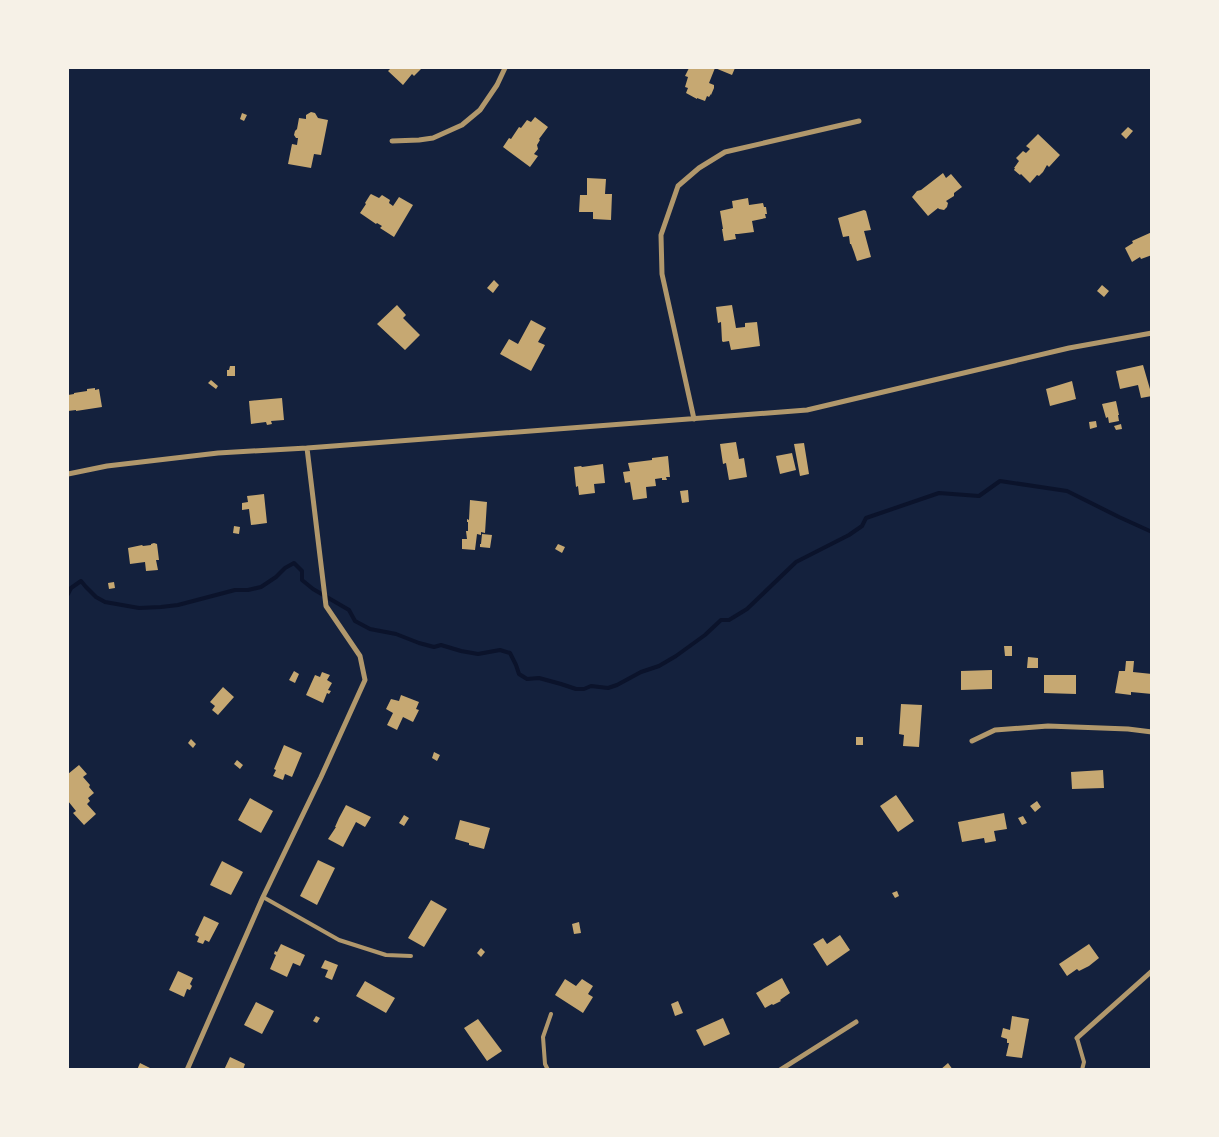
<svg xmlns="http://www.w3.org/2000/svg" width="1219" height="1137" font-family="'Sofia Sans Condensed',sans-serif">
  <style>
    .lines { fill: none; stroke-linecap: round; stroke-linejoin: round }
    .stream { stroke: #0b132b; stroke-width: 4 }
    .building { fill: #c6a872 }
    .service { stroke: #b1986c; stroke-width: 4 }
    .minor { stroke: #b1986c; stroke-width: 5 }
  </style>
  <rect width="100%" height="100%" fill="#14213d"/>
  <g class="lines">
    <!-- stream -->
    <path class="stream" d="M68,594L71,588L81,581L86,587L96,597L105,602L139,608L161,607L178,605L235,590H248L261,587L276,577L285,568L294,563L302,571V580L313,589L349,610L355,621L370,629L396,634L419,643L434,647L441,645L461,651L478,654L500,650L510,653L516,665L519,674L527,679L539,678L561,684L576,689H584L591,686L608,688L617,685L641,672L659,666L676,656L705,635L721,620H729L747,609L796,562L849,535L862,526L866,518L939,493L979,496L1000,481L1067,491L1119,517L1152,532"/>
  </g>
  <!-- building -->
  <path class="building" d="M391,68H422L414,76L412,74L403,85L388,71Z
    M689,68H735L732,75L715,68L709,83L714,85V88L711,95V94L709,97L707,96L705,101L697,98V99L686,93L688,88L685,87L688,77L685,76Z
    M311,112L315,113L318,118L328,120L321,155L314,154L311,168L288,164L292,144L297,145L298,138H296L294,135L295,131L297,129L299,118L306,119V115Z
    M242,113L247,115L244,121L240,119Z
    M535,117L548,127L539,139L540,140L537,145L538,149L534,154L538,156L530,167L503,147L509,138L511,139L519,127L521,128L527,120L531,122Z
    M1128,127L1133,131L1126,139L1121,134Z
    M1038,134L1060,155L1049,167L1047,165L1043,172L1039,176L1037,175L1030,183L1021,174L1020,175L1014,170L1015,168H1014L1019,161L1016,158L1023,151L1026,153L1030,149L1026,146Z
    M943,173L946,178L951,174L962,187L954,193V196L946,201L948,203L947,207L944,210L939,209L938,208L928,216L912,197L917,191L921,190Z
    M587,178L606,179L605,194H612L611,220L593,219V212H579L580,195H587Z
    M371,194L379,198L382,195L390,200L389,203L393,206L399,197L413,205L394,237L380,228L382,226L377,223L376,224L360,213L366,204L365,203L370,195Z
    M748,198L749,205L763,203L764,207H766L767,214H765L766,218L752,221L754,232L738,234H735L736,239L724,241L722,229H723L720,211L733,208L732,201Z
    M864,210L866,211L871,230L864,231L871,257L857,261L854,252L851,244H850L849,236L843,237L838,218Z
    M1152,232V255L1141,259L1140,257L1132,262L1125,248L1133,243L1132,241Z
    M494,280L499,285L493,293L487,288Z
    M1102,285L1109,291L1104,297L1097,291Z
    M397,305L406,315L403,318L420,335L405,350L377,324Z
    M732,305L736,328L745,327V323L757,322L760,346L731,350L729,341L723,342L722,341L721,322L718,323L716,307Z
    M531,320L546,328L538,342L545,345L531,371L500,354L509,339L518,344Z
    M1143,365L1152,396L1141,398L1138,385L1120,389L1116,371Z
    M230,366H235V376H227V370H229Z
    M211,380L218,386L216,389L208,383Z
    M1072,381L1076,399L1050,406L1046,389Z
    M95,388V390L99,389L102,407L76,411V410L68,411V395L74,394V393L87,391V389Z
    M282,398L284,420L271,421L272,424L267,425L266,422L251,424L249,401Z
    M1116,401L1119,415H1118L1119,421L1109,423L1108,417L1106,418L1102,404Z
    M1096,421L1097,427L1090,429L1089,422Z
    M1121,424L1122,429L1116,430L1114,426Z
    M736,442L739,459L744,458L747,477L729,480L726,463L723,464L720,444Z
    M804,443L809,474L800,476L794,444Z
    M792,453L796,470L780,474L776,456Z
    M668,456L670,477H666L667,480H662V478L655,479L656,486L646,487L647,498L633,500L630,482L625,483L623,472L630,471L628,463L652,460V458Z
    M603,464L605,483L594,484L595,493L579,495L578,486L576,487L574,467L581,466L582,467Z
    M688,490L689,502L682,503L680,491Z
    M264,494L267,523L251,525L249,509L242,510V503L248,502L247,496Z
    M470,500L487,502L485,533L481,532V535L477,534L475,550L462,549V539H467L466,531H468V522H467V519L469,520Z
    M234,526L240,527L239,534L233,533Z
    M482,534L492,535L490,548L480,547V544H481Z
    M154,543L157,544L159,560H156L158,570L146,571L145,562L130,564L128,548L142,545L143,546L151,545V544Z
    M558,544L565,547L562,553L555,549Z
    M114,582L115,588L109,589L108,583Z
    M1004,646H1012V656H1005Z
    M1028,657L1038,658V668H1027Z
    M1126,661H1134L1133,672L1152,674V694L1131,692V695L1115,693L1119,671H1125Z
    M992,670V689L961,690V671Z
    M294,671L299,674L295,683L289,680Z
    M322,672L330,675L327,680L332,683L328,690L331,691L329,694L327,693L323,703L306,695L315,675L320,677Z
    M1044,675H1076V694L1044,693Z
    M223,687L234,697L218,715L212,710L215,706L210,702Z
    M401,695L419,702L416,709L419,710L413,722L403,717L397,730L387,725L393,713L386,709L391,699L399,701Z
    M901,704L922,705L919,747L903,746L904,735L899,734Z
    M856,737H863V745H856Z
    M191,739L196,744L193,748L188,743Z
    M284,745L302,753L292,777L285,774L283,780L273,776L276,770L274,769Z
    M434,752L440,755L437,761L432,758Z
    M237,760L243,765L240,769L234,764Z
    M79,765L87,774L83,777L90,785L89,787L94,793L88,798L90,801L87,804L96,814L84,825L73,813L76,811L68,801V774Z
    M1103,770L1104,788L1072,789L1071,772Z
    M896,795L914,821L898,832L880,806Z
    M250,798L273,811L261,833L238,820Z
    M1037,801L1041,807L1035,812L1030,806Z
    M346,805L371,817L365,827L356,822L343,847L328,839L336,827H335L339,818Z
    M1004,813L1007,829L994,831L996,841L985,843L984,838L962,842L958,822Z
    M404,815L409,818L404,826L399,823Z
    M1023,816L1027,823L1022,825L1018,818Z
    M460,820L490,828L484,849L469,845V843L455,839Z
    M318,860L335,868L317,905L300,896Z
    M222,861L243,872L231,895L210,885Z
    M897,891L899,896L895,898L892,893Z
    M431,900L447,909L424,947L408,938Z
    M204,916L219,923L209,942L205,940L203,944L197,942L199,937L195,935Z
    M579,922L581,933L574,934L572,924Z
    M840,935L850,950L827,966L813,944L823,938L827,944Z
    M281,944L305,955L300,966L293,963L287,977L270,969L276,955L274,954L275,951L277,952Z
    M1089,944L1099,958L1089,966L1079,971L1077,969L1067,976L1059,964Z
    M481,948L485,952L481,957L477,953Z
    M325,960L338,965L332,980L325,977L328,970L321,968Z
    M178,971L193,978L190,984L192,986L190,990L187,989L184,997L169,990Z
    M782,978L790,993L780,1000L781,1001L773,1005L772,1004L765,1008L756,993Z
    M565,979L576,986L582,979L593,986L588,994L593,997L583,1013L555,995Z
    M365,981L395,998L386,1013L356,996Z
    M678,1001L683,1013L675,1016L671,1004Z
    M256,1002L274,1011L262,1034L244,1025Z
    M316,1016L320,1018L317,1023L313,1021Z
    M1012,1016L1029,1019L1022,1058L1006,1056L1009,1043H1007V1039L1001,1037L1003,1028L1010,1030Z
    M723,1018L730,1034L704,1046L696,1030Z
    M478,1019L502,1051L487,1061L464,1028Z
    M230,1057L245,1064L243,1070H224Z
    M140,1063L154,1070H137Z
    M948,1063L953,1070H940Z"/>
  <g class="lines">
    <!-- service -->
    <path class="service" d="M263,897L339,940L386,955L411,956
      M1077,1038L1084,1062L1082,1070
      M548,1070L545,1064L543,1037L551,1014"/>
    <!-- minor -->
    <path class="minor" d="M392,141L419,140L433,138L462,125L480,110L497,85L505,68
      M694,419L662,274L661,235L678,186L699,168L725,152L859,121
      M68,474L107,466L218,453L307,448L807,410L1069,348L1152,333
      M972,741L995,730L1048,726L1128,729L1152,732
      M1077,1038L1152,971
      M187,1070L263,897L321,777L365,680L360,656L326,606L307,448
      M780,1070L856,1022"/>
  </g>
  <!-- border -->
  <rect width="1219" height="1137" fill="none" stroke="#f6f1e7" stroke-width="138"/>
</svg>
